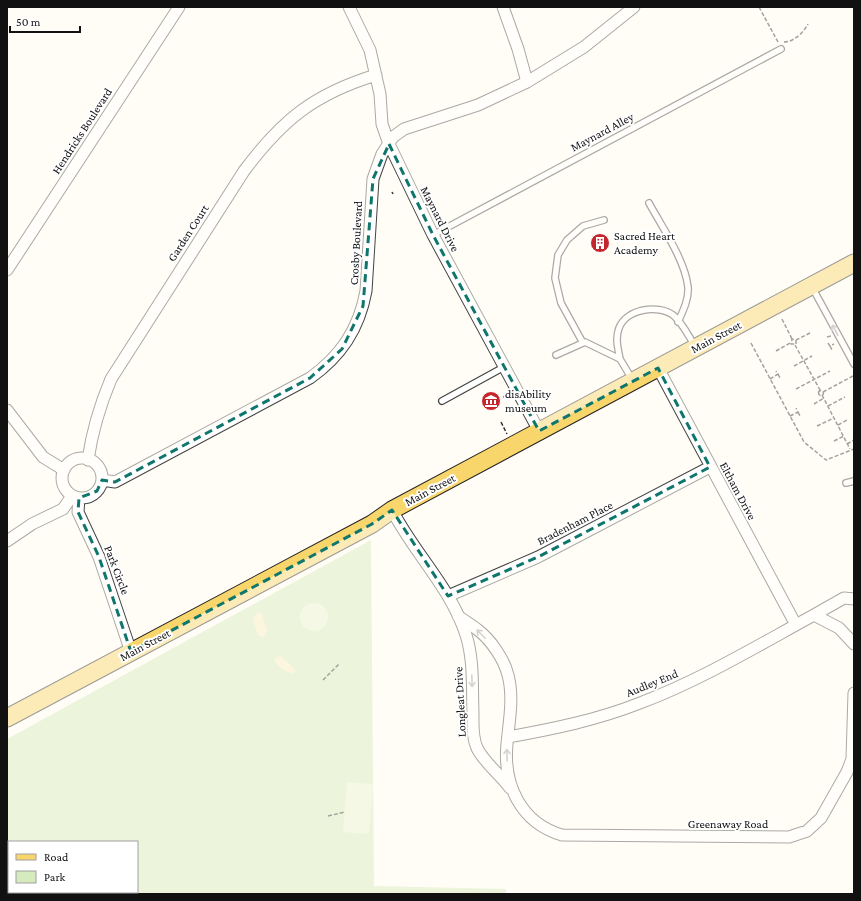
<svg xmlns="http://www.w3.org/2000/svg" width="861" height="901" font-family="'Crimson Pro',serif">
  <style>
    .green { fill: #d5ebbd; fill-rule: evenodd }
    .sand { fill: #fbeec1 }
    .pitch { fill: #e6f2cf }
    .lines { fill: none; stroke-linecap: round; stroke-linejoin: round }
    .service-casing { stroke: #444; stroke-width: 8 }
    .minor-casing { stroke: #444; stroke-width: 13 }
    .primary-casing { stroke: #222; stroke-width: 19 }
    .path { stroke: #333; stroke-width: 1.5; stroke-dasharray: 4 2; stroke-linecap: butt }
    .service { stroke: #fff; stroke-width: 5.5 }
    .minor { stroke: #fff; stroke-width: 11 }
    .primary { stroke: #f9d66b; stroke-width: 17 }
    .oneway { stroke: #a0a0a0 }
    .marked { fill: none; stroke: #0f766e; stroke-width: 3; stroke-dasharray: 8 5; stroke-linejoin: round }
    .labels { text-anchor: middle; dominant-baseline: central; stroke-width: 4; stroke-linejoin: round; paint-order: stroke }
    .street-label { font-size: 12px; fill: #111; stroke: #fff }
    .poi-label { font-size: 12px; fill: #111; stroke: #fff; text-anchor: start }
  </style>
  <rect width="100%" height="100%" fill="#fffdf5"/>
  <!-- green -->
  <path class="green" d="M371,540L374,886L506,889V894H7V739ZM9,842H137V892H9Z"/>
  <!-- sand -->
  <path class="sand" d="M257,613L262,614L267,631L263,637L258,635L253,619Z
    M280,656L296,670L294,673C287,673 276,666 274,659Z"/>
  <!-- pitch -->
  <path class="pitch" d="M300 617a14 14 0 1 1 28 0a14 14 0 1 1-28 0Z
    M347,782L373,784L369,834L343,832Z"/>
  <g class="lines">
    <!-- service casing -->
    <g class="service-casing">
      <path id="service" d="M649,203C662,227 685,260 688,287C689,299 683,311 678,322
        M433,235L781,49
        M812,287L854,364
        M583,343L561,303L555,278L558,255L567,240L583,226L604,220
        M556,355L585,342L620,359L632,379
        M620,359C618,349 615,338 619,328C626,309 658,304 673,315C682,322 689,337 695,346
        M442,401L504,367
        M846,483L854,481"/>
    </g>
    <!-- minor casing -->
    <g class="minor-casing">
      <path id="minor" d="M349,7L370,50L380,94L382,124L389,144L433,235L539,431
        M503,7L518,49L527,82
        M7,270L179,7
        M658,368L796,625
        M7,410L43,457L64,470
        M62 478a20 20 0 1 1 40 0a20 20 0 1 1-40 0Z
        M88,460C92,432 100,405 111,379L244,171C282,120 314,94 376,75
        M102,480L115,482L310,378C341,356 359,329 366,291L373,179L382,154L393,137L404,129L478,105L527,82L584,47L634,7
        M79,498L78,512L99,557L131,652
        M392,510C414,553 451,588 466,635C474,660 472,687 473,713C473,725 472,737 477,748C485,764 500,774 510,788
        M7,541L32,524L63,509L72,496
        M448,596L538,557L710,467
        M814,615L844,598L854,599
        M458,616C465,621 472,625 478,630C491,640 504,659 508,675C514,698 509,721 507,744C503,785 521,823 562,835L789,837L807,831L821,818L847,772L852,759L854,693
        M508,737C553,729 597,720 640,703C701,680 757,646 814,615L839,628L854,644"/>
    </g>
    <!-- primary casing -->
    <g class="primary-casing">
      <path id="primary" d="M7,718L372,524L392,510L854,263"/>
    </g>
    <!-- path -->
    <path class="path" d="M759,7L778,42
      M784,42C794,42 804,32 808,24
      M392,192L393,194
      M782,319L792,339
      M827,337L831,336
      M796,340V344H791L792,339L796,340L810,333
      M751,343L804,442L826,460L854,449
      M828,343L830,346L834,344
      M795,345L820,390
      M830,346L832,350
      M776,351L790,343
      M794,366L812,356
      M778,374L780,378
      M770,379L778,374L776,371
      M796,389L830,371
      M818.5 393a2.5 2.5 0 1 1 5 0a2.5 2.5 0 1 1-5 0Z
      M823,392L853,376
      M822,395L850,449
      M503,397L508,395
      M814,404L824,398
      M828,406L845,397
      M798,412L800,416
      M790,416L798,412L796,408
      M501,422L507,434
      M838,425L847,420
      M817,426L834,418
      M834,441L844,436
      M847,444L854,440
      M323,680L340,663
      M328,816L345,812"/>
    <!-- service -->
    <use href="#service" class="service"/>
    <!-- minor -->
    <use href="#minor" class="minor"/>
    <!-- primary -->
    <use href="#primary" class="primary"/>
  </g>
  <!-- one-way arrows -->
  <defs><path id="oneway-shaft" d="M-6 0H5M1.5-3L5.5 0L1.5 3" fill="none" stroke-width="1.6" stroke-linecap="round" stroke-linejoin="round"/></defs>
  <g class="oneway">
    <use href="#oneway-shaft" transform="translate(835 330) rotate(-119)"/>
    <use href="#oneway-shaft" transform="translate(481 634) rotate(-135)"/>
    <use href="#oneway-shaft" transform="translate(472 681) rotate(88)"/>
    <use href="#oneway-shaft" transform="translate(507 755) rotate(-91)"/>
  </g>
  <!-- marked area -->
  <path d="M0 0H861V901H0ZM389,144L433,235L539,431L658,368L710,467L538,557L448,596L392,510L372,524L131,652L99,557L78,512L79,498L97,491L102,480L115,482L310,378L342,349L363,306L373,179Z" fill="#fffdf5" fill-opacity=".55" fill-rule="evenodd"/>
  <path class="marked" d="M389,144L433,235L539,431L658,368L710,467L538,557L448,596L392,510L372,524L131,652L99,557L78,512L79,498L97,491L102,480L115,482L310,378L342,349L363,306L373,179Z"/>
  <!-- icons -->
  <defs>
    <g id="building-disc" transform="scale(1)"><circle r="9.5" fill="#c4262e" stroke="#fff"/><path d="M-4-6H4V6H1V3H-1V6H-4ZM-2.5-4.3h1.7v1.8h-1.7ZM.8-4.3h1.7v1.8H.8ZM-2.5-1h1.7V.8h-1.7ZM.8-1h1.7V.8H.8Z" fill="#fff"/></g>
    <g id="museum-disc" transform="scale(1)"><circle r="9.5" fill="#c4262e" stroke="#fff"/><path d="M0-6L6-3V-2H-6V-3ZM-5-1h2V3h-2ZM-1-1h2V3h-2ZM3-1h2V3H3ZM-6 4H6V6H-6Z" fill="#fff"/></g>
  </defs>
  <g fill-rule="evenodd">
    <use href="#building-disc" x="600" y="243"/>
    <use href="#museum-disc" x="491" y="401"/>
  </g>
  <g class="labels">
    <!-- street labels -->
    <g class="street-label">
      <text transform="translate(82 131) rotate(-57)">Hendricks Boulevard</text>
      <text transform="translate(602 132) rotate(-28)">Maynard Alley</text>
      <text transform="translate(440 219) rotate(63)">Maynard Drive</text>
      <text transform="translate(188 233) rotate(-57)">Garden Court</text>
      <text transform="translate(356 243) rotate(-87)">Crosby Boulevard</text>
      <text transform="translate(716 337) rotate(-28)">Main Street</text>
      <text transform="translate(430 490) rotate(-28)">Main Street</text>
      <text transform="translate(738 491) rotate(62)">Eltham Drive</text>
      <text transform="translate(575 523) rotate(-27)">Bradenham Place</text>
      <text transform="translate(117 570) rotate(69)">Park Circle</text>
      <text transform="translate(145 645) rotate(-28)">Main Street</text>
      <text transform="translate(652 683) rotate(-22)">Audley End</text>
      <text transform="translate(460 702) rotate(-93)">Longleat Drive</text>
      <text x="728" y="824">Greenaway Road</text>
    </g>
    <!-- poi labels -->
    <g class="poi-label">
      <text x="614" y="236">Sacred Heart<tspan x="614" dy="14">Academy</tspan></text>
      <text x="505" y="394">disAbility<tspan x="505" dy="14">museum</tspan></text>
    </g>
  </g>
  <!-- border -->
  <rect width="861" height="901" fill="none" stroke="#111111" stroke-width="16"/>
  <!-- legend -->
  <rect x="8" y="841" width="130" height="52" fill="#ffffff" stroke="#a0a0a0"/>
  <rect x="16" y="854" width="20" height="6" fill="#f9d66b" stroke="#a0a0a0"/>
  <text x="44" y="861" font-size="12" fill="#111111">Road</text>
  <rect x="16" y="871" width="20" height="12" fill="#d5ebbd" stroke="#a0a0a0"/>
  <text x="44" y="881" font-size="12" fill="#111111">Park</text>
  <!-- scale -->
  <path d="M10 26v6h70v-6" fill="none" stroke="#111111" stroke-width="2"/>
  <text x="16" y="26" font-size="12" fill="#111111" stroke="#ffffff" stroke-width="3" paint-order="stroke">50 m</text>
</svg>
